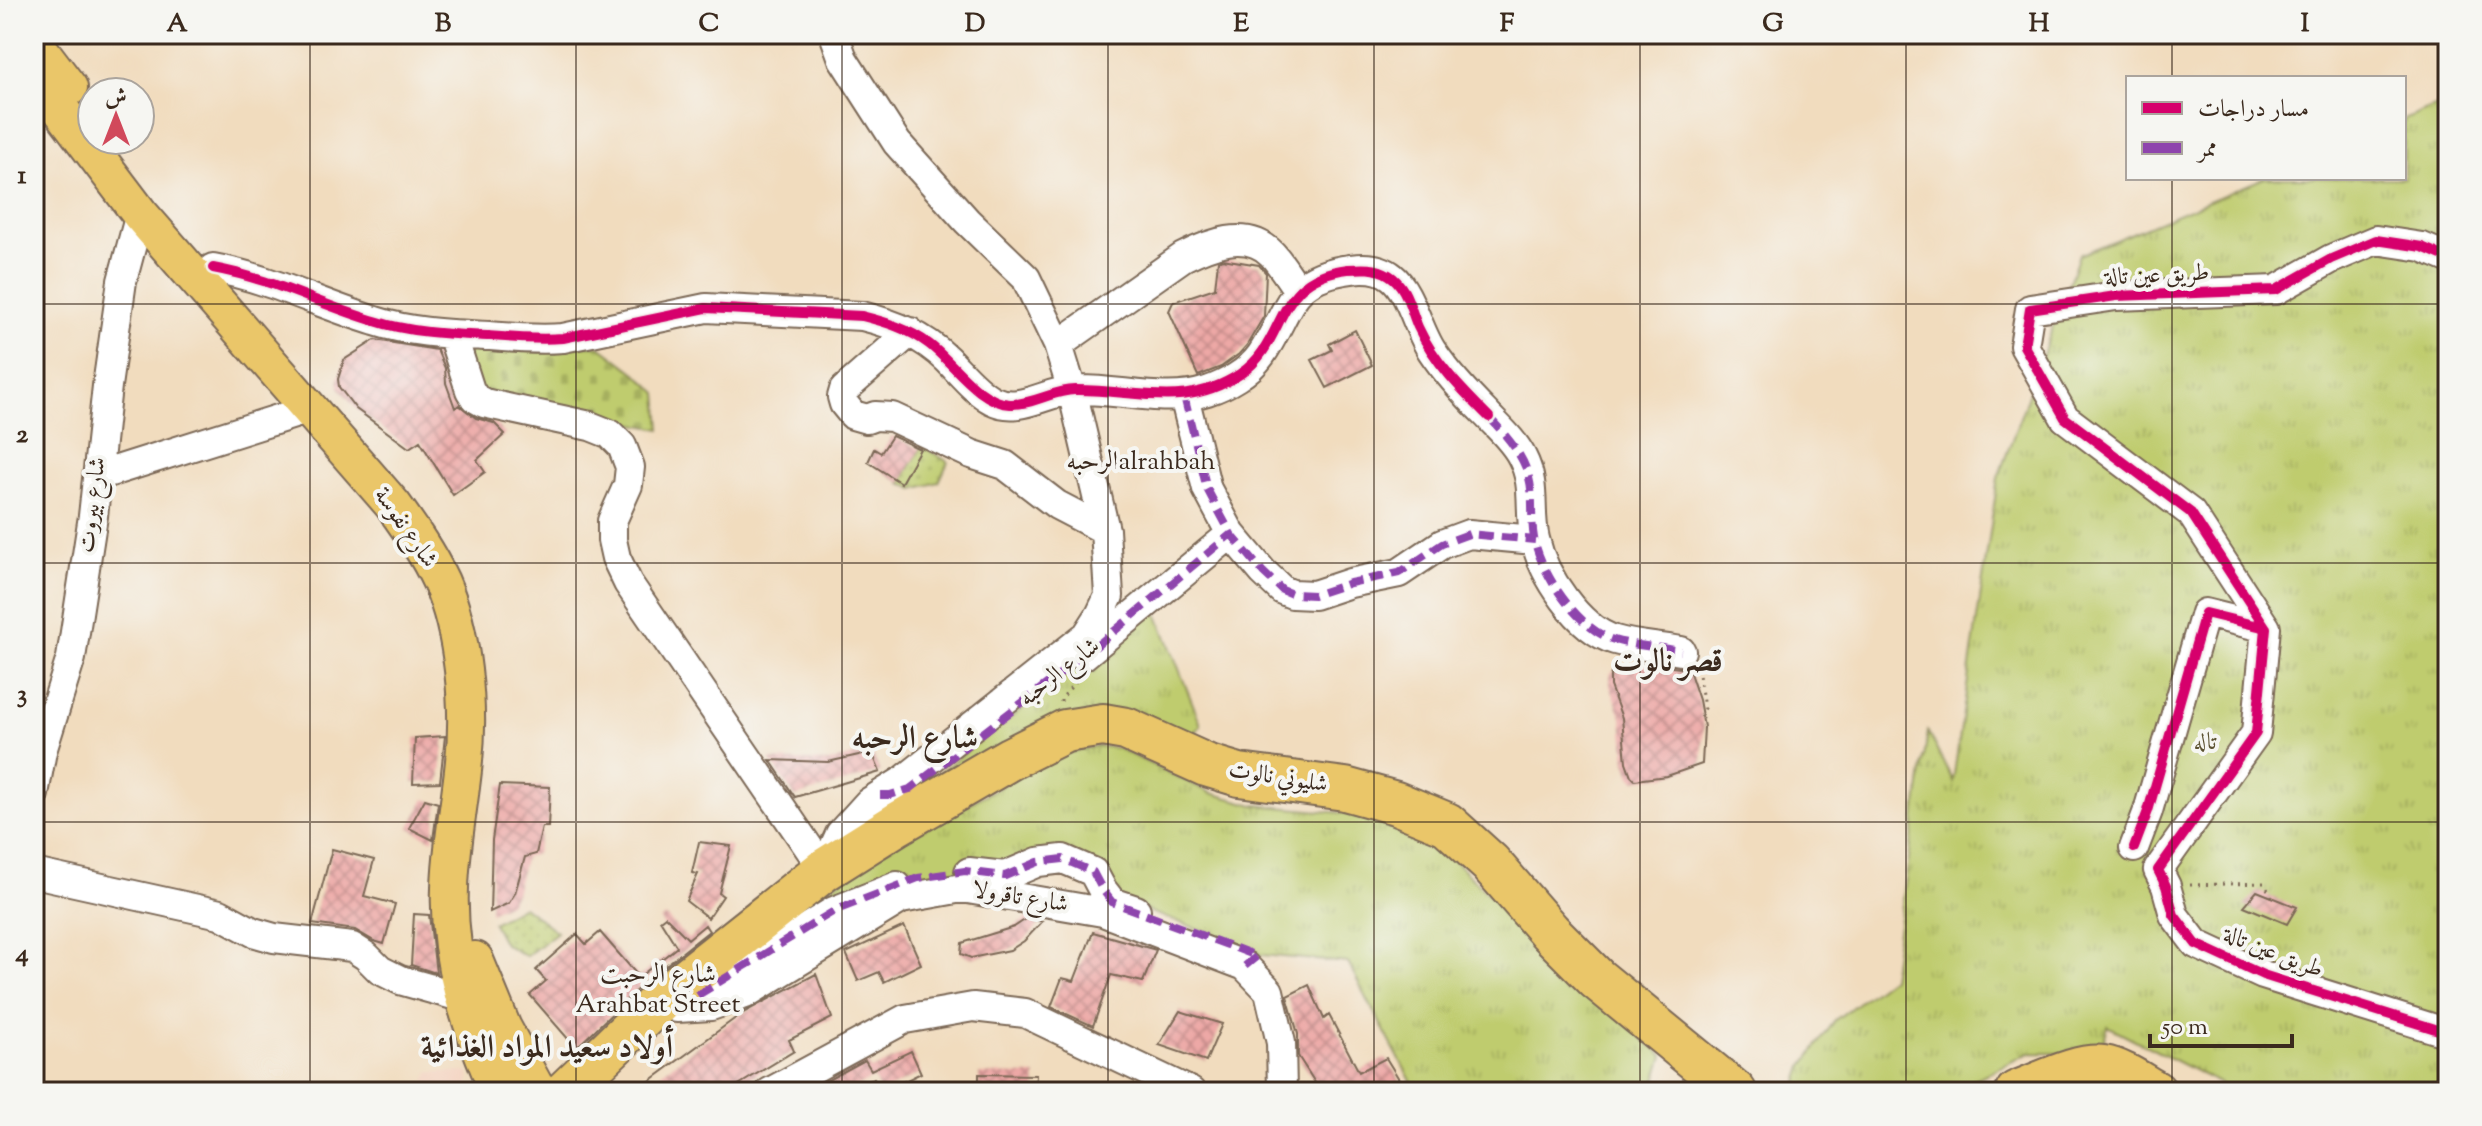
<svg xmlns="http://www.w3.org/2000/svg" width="2482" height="1126" font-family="'Sorts Mill Goudy',Amiri,serif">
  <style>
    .built { fill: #f4d3c0 }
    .grass { fill: url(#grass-dots); stroke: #7d7b46; stroke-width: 2 }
    .cemetery { fill: url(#cemetery-stones); stroke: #7d7b46; stroke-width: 2 }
    .park { fill: url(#park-tufts); stroke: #7d7b46; stroke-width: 2 }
    .building { fill: url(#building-cross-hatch) }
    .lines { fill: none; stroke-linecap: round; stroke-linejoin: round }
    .minor-casing { stroke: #7b6856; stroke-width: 32 }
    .major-casing { stroke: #7b6856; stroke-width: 40 }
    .highway-casing { stroke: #7b6856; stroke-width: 46 }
    .path { stroke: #7b6856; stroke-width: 3; stroke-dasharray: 2 6; stroke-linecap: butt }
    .minor { stroke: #fff; stroke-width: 28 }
    .major { stroke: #eac669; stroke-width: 36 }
    .highway { stroke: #eac669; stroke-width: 42 }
    .quiet { stroke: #8e44ad; stroke-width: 8; stroke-dasharray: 16 8; stroke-linecap: butt }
    .cycleway-casing { stroke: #f6f6f2; stroke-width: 15 }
    .cycleway { stroke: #d6006c; stroke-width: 10 }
    .grid { fill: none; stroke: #3b2a1e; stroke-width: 2; stroke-opacity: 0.55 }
    .labels { text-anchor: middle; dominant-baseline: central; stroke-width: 8; stroke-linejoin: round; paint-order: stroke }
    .street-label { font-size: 24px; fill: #3b2a1e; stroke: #f6f6f2 }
    .park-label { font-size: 24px; fill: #5c5232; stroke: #f6f6f2 }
    .neighbourhood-label { font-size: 26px; fill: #3b2a1e; stroke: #f6f6f2 }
    .district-label { font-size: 32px; font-weight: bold; fill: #3b2a1e; stroke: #f6f6f2 }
    .neatline { fill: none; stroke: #3b2a1e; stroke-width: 3 }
    .grid-label { font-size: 26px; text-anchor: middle; font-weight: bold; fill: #3b2a1e }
  </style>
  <defs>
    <pattern id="grass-dots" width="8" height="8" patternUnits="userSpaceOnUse" patternTransform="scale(2)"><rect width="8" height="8" fill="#bfcc6e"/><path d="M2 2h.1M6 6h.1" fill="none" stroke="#a5af5f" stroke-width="1.8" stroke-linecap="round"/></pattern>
    <pattern id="cemetery-stones" width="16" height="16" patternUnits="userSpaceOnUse" patternTransform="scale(2)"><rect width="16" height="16" fill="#bfcc6e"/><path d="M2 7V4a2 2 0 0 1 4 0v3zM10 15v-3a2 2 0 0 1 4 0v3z" fill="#a5af5f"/></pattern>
    <pattern id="park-tufts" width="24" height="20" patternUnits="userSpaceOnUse" patternTransform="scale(2)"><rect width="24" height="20" fill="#bfcc6e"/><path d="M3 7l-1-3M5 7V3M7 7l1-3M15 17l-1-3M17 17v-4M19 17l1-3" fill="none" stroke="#a5af5f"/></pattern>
    <pattern id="building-cross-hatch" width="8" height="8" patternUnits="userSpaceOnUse" patternTransform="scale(2)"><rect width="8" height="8" fill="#eda8a6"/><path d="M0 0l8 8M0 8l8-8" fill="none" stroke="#c18987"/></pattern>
  </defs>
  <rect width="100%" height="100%" fill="#f6f6f2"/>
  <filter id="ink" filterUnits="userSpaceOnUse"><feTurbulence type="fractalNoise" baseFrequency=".0125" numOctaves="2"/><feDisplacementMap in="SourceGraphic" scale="16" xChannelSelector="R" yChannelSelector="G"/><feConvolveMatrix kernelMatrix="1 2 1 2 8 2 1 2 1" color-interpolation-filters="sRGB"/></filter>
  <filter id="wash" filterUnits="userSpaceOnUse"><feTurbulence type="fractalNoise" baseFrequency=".006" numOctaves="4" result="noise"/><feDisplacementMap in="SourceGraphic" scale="32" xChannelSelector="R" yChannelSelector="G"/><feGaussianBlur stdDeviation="1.8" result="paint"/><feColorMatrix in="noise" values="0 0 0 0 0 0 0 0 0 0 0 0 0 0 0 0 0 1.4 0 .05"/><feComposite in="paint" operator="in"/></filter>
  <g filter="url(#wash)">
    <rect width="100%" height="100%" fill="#f1dcbe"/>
    <!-- built -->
    <path class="built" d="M429,1072H469L470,1092H422Z"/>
    <!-- grass -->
    <path class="grass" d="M922,446L948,462L939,482L914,489L901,483Z
      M523,906L557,932L526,956L504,944L493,923Z"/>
    <!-- cemetery -->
    <path class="cemetery" d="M458,342L600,346L637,374L658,393L661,429L492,397L475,388Z"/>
    <!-- park -->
    <path class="park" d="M2448,101V1092H2236L2108,1026L2100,1054L2029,1053L1949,1092H1795L1803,1067L1835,1020L1891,978L1928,732L1953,781L1998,478L2079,255L2264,178H2404V120Z
      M1155,608L1201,725L1184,745L1154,725L908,796Z
      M1096,746L1117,748L1211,793L1254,805L1366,815L1426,832L1576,982L1664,1056L1652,1092H1417L1348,963L1262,955L1213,934L1153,913L1111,894L1088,874L972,868L915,883L702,978L881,852L1055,756Z"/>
    <g id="blocks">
      <!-- building -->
      <path class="building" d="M1222,259L1259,265L1266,273L1264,316L1247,345L1239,354L1221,367L1198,376L1169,311L1173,302L1215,288L1218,261Z
        M1355,330L1372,365L1327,388L1312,360L1332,350L1329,344Z
        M375,340L437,350L445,368L446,383L455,408L459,405L476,418L494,423L505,434L477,460L485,472L453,495L420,441L409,448L356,409L339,387L338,379L344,360Z
        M892,436L920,449L901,483L868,462L874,449L881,453Z
        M1643,664L1681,668L1690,673L1699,700L1704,727L1702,764L1667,776L1635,780L1631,776L1626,762L1622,718L1610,686V676L1612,671Z
        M445,736L440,782L413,783L415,738Z
        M872,752L880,772L795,797L770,760L828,762Z
        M500,785L550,787L548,827H542L536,854L525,857L515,893L509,903L490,912L492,840Z
        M425,799L438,803L433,840L409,828Z
        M699,842L731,846L719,893L723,896L708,918L686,901L698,874L692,873Z
        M332,849L374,860L364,896L395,904L384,944L374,941L355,930L312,924Z
        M2257,891L2297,907L2287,924L2244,906Z
        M414,914L429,915L436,973L411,965Z
        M665,916L688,939L705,925L709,931L647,980L576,1048L530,995L546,981L536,970L577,934L586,944L600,932L639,977L677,947L660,920Z
        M1029,917L1042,922L1024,941L1010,950L971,958L961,954L962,943L1014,927Z
        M904,926L921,964L884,982L879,972L858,981L846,953Z
        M1093,932L1156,950L1143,982L1111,975L1093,1026L1051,1007L1062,978L1074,981Z
        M816,974L832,1018L789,1040L794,1051L727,1092H635L741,1014Z
        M1309,985L1324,1019L1329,1015L1359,1072L1386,1058L1407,1092H1321L1298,1056V1034L1287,996Z
        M1180,1011L1222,1024L1206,1061L1159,1045Z
        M911,1051L921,1073L883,1092H880L874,1078L846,1092H806L865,1060L871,1070Z
        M979,1074L1036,1075L1035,1092H979Z"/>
    </g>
  </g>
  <g filter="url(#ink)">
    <use href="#blocks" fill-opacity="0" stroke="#7b6856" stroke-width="2"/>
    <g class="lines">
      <!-- minor casing -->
      <g class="minor-casing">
        <path id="minor" d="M213,268C273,279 318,304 375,321C411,333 452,334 489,336C514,338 538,340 563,338L706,308L862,316C895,324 923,336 947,359C961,373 975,391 992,400C1020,414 1046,391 1074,390C1117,388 1165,405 1207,391C1226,385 1249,372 1261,355C1292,310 1286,277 1351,269C1365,267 1381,268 1392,277C1410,291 1418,330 1432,351C1448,375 1467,395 1487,415C1499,428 1514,441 1522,457C1537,486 1528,510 1535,539C1543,575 1578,629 1615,640C1636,646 1659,647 1681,651
          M910,332L844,390L842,397L844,404L853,415L867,419L875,416L892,417L971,454L1005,465L1057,505L1105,530
          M452,334L470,390L475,398L484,403L590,426L610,434L622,446L630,467L628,485L612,521V540L616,558L628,583L824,870
          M1058,345L1183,257C1209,244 1247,228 1272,254C1282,265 1290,279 1298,290
          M1184,396L1207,489L1231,534L1263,572L1282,590L1292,594L1314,595L1350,583L1399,573L1442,544L1469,534L1535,540
          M98,476L310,409
          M2266,628L2191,513L2065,418L2024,346L2030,309L2116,296L2276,290L2331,259L2376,240L2422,247L2448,258
          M1083,656L1231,534
          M34,794L42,751L71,658L93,516L107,386L122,281L140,214
          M2134,848L2148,811L2205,613L2266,628L2256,733L2158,870L2166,886L2174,915L2196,944L2263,975L2448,1033
          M824,869L840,834L869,802L904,780L1087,635L1100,615L1109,596L1105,530L1072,390L1058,345L1026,278L967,221L897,143L843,59L834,34
          M969,872L1005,876L1038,862L1063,859L1093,872L1102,889L1112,902L1136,910
          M34,873L220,914L253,932L274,938L352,947L366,956L380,970L400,980L464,998
          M682,1005L834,911L897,886
          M677,1008L711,1006L745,994L901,899L962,888L1103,912L1245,966L1269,991L1281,1043L1282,1092
          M770,1092L905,1019L973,1007L1025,1013L1191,1092"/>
      </g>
      <!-- major casing -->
      <g class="major-casing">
        <path id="major" d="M34,42L69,88
          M34,74L140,214L393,505C411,530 428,554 441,582C463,632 470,707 464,761C460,803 451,846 450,888C447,960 470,1027 499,1092
          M475,960L503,1028L538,1092"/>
      </g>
      <!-- highway casing -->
      <g class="highway-casing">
        <path id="highway" d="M565,1092L664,997L824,870L897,824L1011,758L1065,731L1103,725L1126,729L1206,765L1239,775L1345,789L1396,803L1447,824L1490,863L1550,932L1597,979L1735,1092
          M2017,1092C2040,1084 2079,1063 2103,1067C2121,1070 2139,1083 2155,1092"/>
      </g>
      <!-- path -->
      <path class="path" d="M1698,668L1704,708L1701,719
        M1061,702V699L1077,680
        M2190,885L2264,883L2272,897"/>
      <!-- minor -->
      <use href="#minor" class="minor"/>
      <!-- major -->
      <use href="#major" class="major"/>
      <!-- highway -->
      <use href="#highway" class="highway"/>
      <!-- quiet -->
      <path class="quiet" d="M1184,396L1207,489L1231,534L1263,572L1282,590L1292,594L1314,595L1350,583L1399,573L1442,544L1469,534L1535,540
        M1489,417C1504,434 1519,449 1527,471C1535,493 1530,515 1534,538C1541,574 1578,629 1614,640C1635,646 1659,647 1681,651
        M880,795H890L910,789L1100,643L1231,534
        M677,1008L834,911L918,878L965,871L1005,876L1038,862L1063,859L1093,872L1102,889L1112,902L1257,956L1245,966"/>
      <!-- cycleway casing -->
      <g class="cycleway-casing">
        <path id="cycleway" d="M213,268C273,279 318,304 375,321C411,333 452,334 489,336C514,338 538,340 563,338L706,308L862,316C886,322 909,329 929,344C953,362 979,403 1010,404C1033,405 1053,390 1075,390C1136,389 1184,411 1240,374C1289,342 1271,278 1348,269C1362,268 1376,267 1389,275C1407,286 1410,309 1418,327C1434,362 1462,390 1489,417
          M2266,628L2191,513L2065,418L2024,346L2030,309L2116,296L2276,290L2331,259L2376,240L2422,247L2448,258
          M2134,848L2148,811L2205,613L2266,628L2256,733L2158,870L2166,886L2174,915L2196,944L2263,975L2448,1033"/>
      </g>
      <!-- cycleway -->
      <use href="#cycleway" class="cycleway"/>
    </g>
  </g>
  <!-- grid -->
  <path class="grid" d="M310,34V1092M576,34V1092M842,34V1092M1108,34V1092M1374,34V1092M1640,34V1092M1906,34V1092M2172,34V78M2172,178V1092M34,304H2448M34,563H2448M34,822H2448"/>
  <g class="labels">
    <!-- street labels -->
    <g class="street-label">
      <text transform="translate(2157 276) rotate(-3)">طريق عين تالة</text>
      <text transform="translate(93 505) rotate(-83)">شارع بيروت</text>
      <text transform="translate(405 528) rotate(55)">شارع نفوسة</text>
      <text transform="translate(1060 673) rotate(-38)">شارع الرحبه</text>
      <text transform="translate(1278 778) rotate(9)">شليوني نالوت</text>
      <text transform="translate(1020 898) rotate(9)">شارع تاقرولا</text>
      <text transform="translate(2273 953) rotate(21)">طريق عين تالة</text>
    </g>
    <!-- park labels -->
    <g class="park-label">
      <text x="2205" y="743">تاله</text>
    </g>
    <!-- neighbourhood labels -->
    <g class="neighbourhood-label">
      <text x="1141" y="462">الرحبهalrahbah</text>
      <text x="658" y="975">شارع الرحبت<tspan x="658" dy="30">Arahbat Street</tspan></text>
    </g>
    <!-- district labels -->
    <g class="district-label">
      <text x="1668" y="663">قصر نالوت</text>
      <text x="915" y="740">شارع الرحبه</text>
      <text x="547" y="1049">أولاد سعيد المواد الغذائية</text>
    </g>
  </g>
  <!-- margin -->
  <rect width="2482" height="1126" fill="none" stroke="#f6f6f2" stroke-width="88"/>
  <!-- legend -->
  <rect x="2126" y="76" width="280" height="104" fill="#f6f6f2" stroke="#aba49d" stroke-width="2"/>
  <rect x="2142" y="102" width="40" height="12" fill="#d6006c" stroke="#aba49d" stroke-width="2"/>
  <text x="2198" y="116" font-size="24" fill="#3b2a1e">مسار دراجات</text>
  <rect x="2142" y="142" width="40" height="12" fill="#8e44ad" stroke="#aba49d" stroke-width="2"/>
  <text x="2198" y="156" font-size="24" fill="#3b2a1e">ممر</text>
  <!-- north arrow -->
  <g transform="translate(116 116)"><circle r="38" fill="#f6f6f2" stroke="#aba49d" stroke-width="2"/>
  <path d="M0-6L14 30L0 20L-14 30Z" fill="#d1495b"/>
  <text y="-12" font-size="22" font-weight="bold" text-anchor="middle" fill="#3b2a1e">ش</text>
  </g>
  <!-- scale -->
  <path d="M2150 1034v12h142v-12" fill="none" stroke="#3b2a1e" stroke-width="4"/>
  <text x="2162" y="1034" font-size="24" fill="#3b2a1e" stroke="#f6f6f2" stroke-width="6" paint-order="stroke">50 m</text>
  <rect x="44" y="44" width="2394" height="1038" class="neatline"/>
  <g class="grid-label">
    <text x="177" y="31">A</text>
    <text x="443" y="31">B</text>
    <text x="709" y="31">C</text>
    <text x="975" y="31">D</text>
    <text x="1241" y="31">E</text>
    <text x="1507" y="31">F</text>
    <text x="1773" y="31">G</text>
    <text x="2039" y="31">H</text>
    <text x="2305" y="31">I</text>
    <text x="22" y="183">1</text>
    <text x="22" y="442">2</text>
    <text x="22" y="702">3</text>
    <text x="22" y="961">4</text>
  </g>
</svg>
